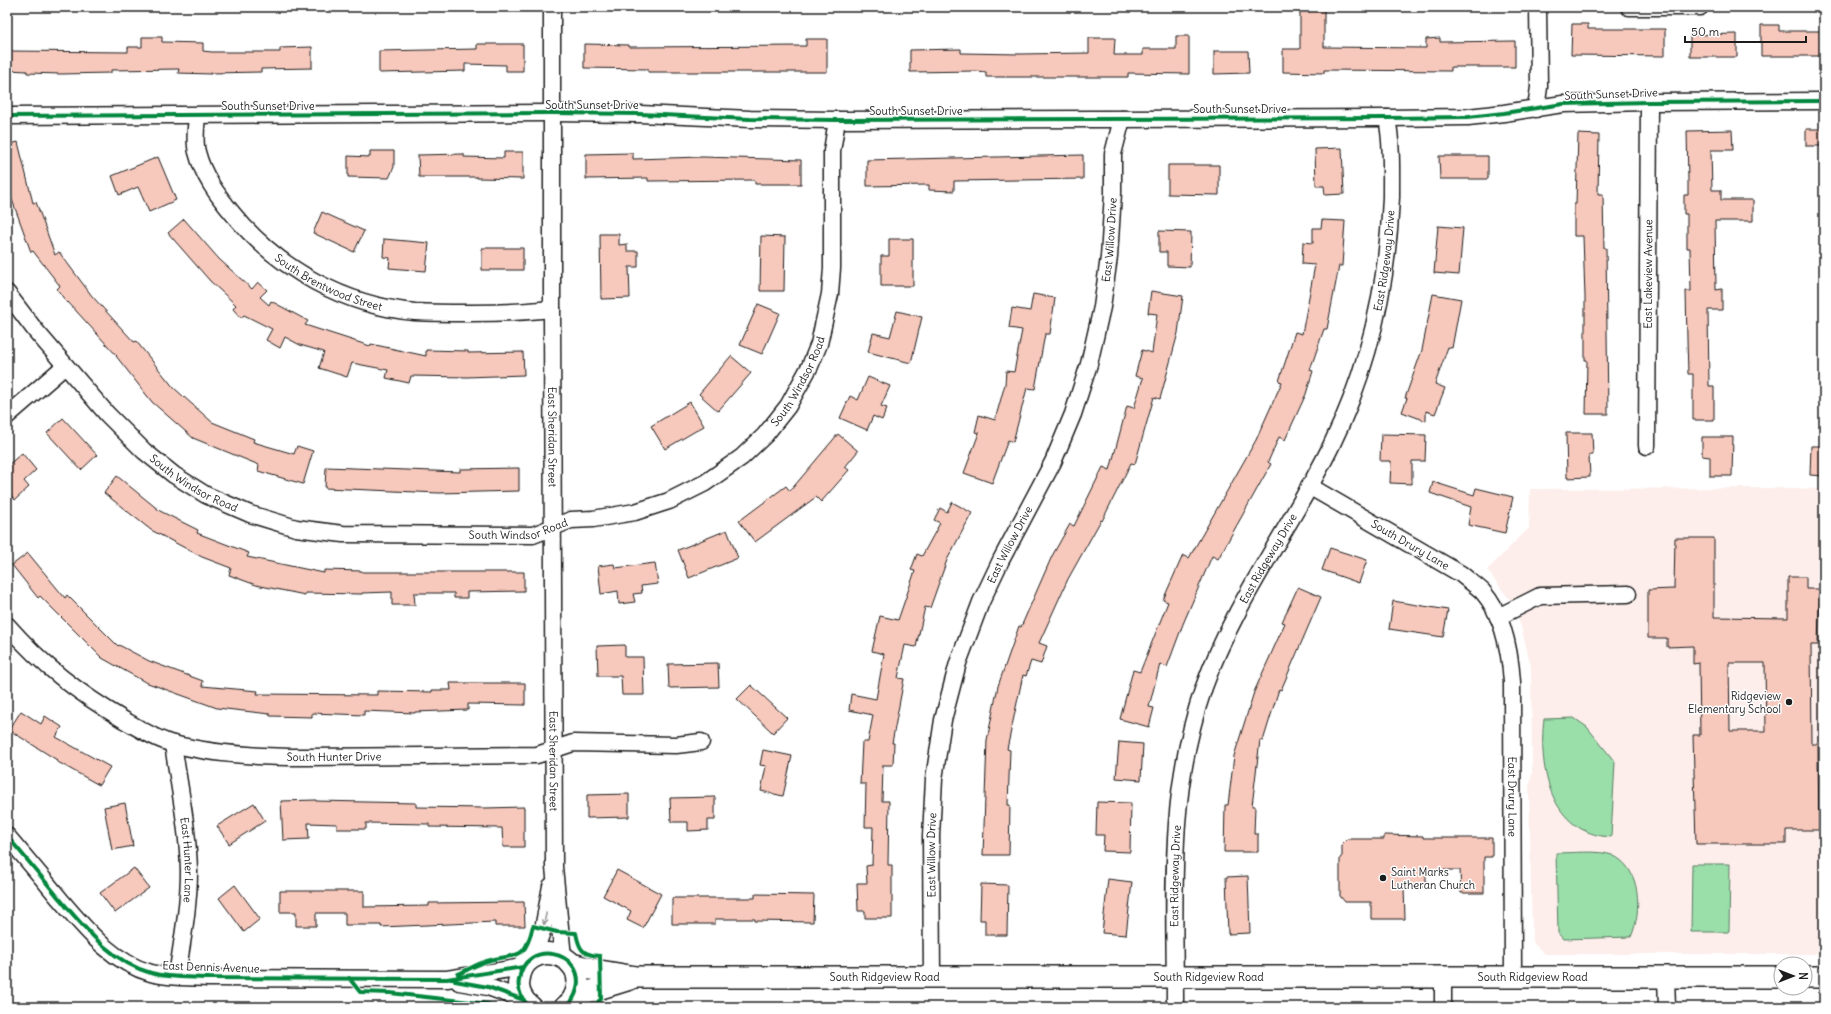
<svg xmlns="http://www.w3.org/2000/svg" width="1831" height="1014" font-family="Delius,sans-serif">
  <style>
    .built { fill: #fdeeeb }
    .green { fill: #9adeaa; stroke: #5b7d63 }
    .building { fill: #f7c8bc; stroke: #1c1c1c; fill-rule: evenodd }
    .lines { fill: none; stroke-linecap: round; stroke-linejoin: round }
    .minor-casing { stroke: #1c1c1c; stroke-width: 19 }
    .major-casing { stroke: #1c1c1c; stroke-width: 24 }
    .minor { stroke: #fff; stroke-width: 16 }
    .major { stroke: #fff; stroke-width: 21 }
    .cycleway-casing { stroke: #fff; stroke-width: 6 }
    .cycleway { stroke: #00873e; stroke-width: 4 }
    .oneway { stroke: #999 }
    .poi-dot { fill: #1c1c1c; stroke: #fff; stroke-width: 1.5 }
    .labels { text-anchor: middle; dominant-baseline: central; stroke-width: 3; stroke-linejoin: round; paint-order: stroke }
    .street-label { font-size: 11px; fill: #1c1c1c; stroke: #fff }
    .poi-label { font-size: 11px; fill: #1c1c1c; stroke: #fff; text-anchor: end }
  </style>
  <rect width="100%" height="100%" fill="#fff"/>
  <filter id="ink" filterUnits="userSpaceOnUse"><feTurbulence type="fractalNoise" baseFrequency=".025" numOctaves="2"/><feDisplacementMap in="SourceGraphic" scale="8" xChannelSelector="R" yChannelSelector="G"/><feConvolveMatrix kernelMatrix="1 2 1 2 8 2 1 2 1" color-interpolation-filters="sRGB"/></filter>
  <g filter="url(#ink)">
    <!-- built -->
    <path class="built" d="M1766,488L1824,489V954H1545L1534,944L1532,937L1529,787L1532,773L1531,666L1520,623L1509,599L1487,570L1529,528L1530,489Z"/>
    <!-- green -->
    <path class="green" d="M1574,718L1587,727L1615,762L1611,837C1551,834 1538,769 1544,719Z
      M1556,853C1571,853 1598,850 1612,855C1642,868 1642,912 1631,937L1563,939L1558,933Z
      M1692,864H1730L1729,932H1691Z"/>
    <!-- building -->
    <path class="building" d="M1300,10H1324V47L1426,48V39L1440,38V42L1515,41V67H1451V71L1324,70V73L1283,72V49H1300Z
      M1572,24H1588V29H1665V56L1571,55Z
      M1761,25H1779V31H1824V56H1761Z
      M1737,34V57H1690V35Z
      M1176,36H1189V74L1128,73V77H986V72L976,71L910,72V50L961,49V53L1020,54L1089,53V38H1115L1114,55H1143V49H1176Z
      M142,37H162V42L203,43V51L212,52H280V48L312,47V68L261,69V72L211,73V74L178,73L179,69L111,70V73L61,74L27,73V71L7,70V51L128,52V47H142Z
      M806,39H827V72H648V69L584,68V44L629,45V47L806,46Z
      M477,44H523V71H506V65L465,64V71L379,73V51L477,49Z
      M1214,51H1248L1249,73L1214,74Z
      M1806,129H1824V146H1806Z
      M1732,130L1733,150H1711L1712,190H1721V200H1753V221H1715L1716,290L1722,289V310H1708L1709,386H1714V420H1693V374H1688L1687,339L1686,291H1691L1690,248H1687V214H1684V195H1688V182L1687,131Z
      M1578,134L1599,135L1598,194H1603L1604,248H1606L1608,414H1586L1587,360H1585V297L1583,236H1574V204H1576Z
      M18,142L33,203L36,202L55,255L59,252L92,296L134,342L136,341L174,388L212,422L254,439L253,442L294,454L297,446L313,451L303,484L258,471L259,465L193,438L152,402L116,356H117L68,302L67,303L57,289L60,286L33,251L31,252L7,186V145Z
      M1342,148L1344,194L1325,195L1324,186H1316L1315,149Z
      M370,151H394V167L389,178L348,177V156L370,157Z
      M504,152H523V179L477,178V177H419L418,155L464,154V157L504,158Z
      M633,153V159L703,157L801,160V184H755V180L648,181V178L586,179V154Z
      M1083,155V179L954,181V191L929,190V185L867,186V160Z
      M1439,156H1488V179H1440Z
      M158,157L176,200L149,212L138,187L119,195L112,176Z
      M1168,165H1219V195L1168,194Z
      M322,212L364,231L354,252L313,233Z
      M184,219L219,259L252,289L258,282L267,290L260,297L269,305L271,301L308,321L305,325L370,346L371,344L426,356V350L468,351V353L523,352L524,375L467,377L411,376L409,383L386,378L388,370L352,363L347,377L319,368L324,352L300,345L285,337L280,348L266,340L272,329L244,315L241,318L233,309L236,305L210,281L168,233Z
      M1322,220L1345,221L1342,266H1339L1327,329H1324L1310,370L1313,371L1306,394L1285,440L1279,437L1268,462L1271,464L1218,559L1212,556L1183,624L1167,667L1160,664L1149,707L1154,708L1149,727L1120,719L1133,670L1140,672L1168,602L1163,600L1183,555L1189,558L1256,440L1282,382L1279,381L1295,332L1302,334L1315,265L1302,264L1303,242L1313,243V228H1321Z
      M1438,226L1463,228L1459,275L1434,273Z
      M1159,231L1191,232L1190,267L1167,266V252H1159Z
      M600,234H619V245L627,244V251H638V267H629L630,298L601,299Z
      M761,236L785,237L784,291H760Z
      M384,239L429,243L426,271L389,268L390,258L383,257Z
      M889,239H913V286H881V256H889Z
      M482,248H523V270H482Z
      M1151,291L1183,296L1178,333L1160,399L1154,397L1135,464L1131,463L1102,521L1101,520L1068,579L1039,643L1047,646L1041,664L1031,661L1026,676L1023,675L1007,749L1010,750L1008,805H1010L1009,855H983L987,740L998,686L1019,626L1021,627L1052,556L1070,524L1074,526L1103,467L1110,470L1127,406L1134,408L1143,378L1135,376L1142,350L1152,353L1157,314L1148,313Z
      M1033,294L1055,298L1050,334H1045L1035,389L1027,388L1013,442L1008,440L992,483L964,473L979,433L975,432L979,415L995,420L1005,384L1006,371L1014,372L1022,330L1009,328L1012,308L1030,311Z
      M1433,294L1461,299L1452,348L1448,347L1435,384L1445,388L1435,414L1426,411V421L1402,412L1407,398H1405L1422,350Z
      M758,304L780,313L762,354L740,345Z
      M897,311L922,317L911,363L868,352L873,333L890,337Z
      M731,356L751,373L718,411L699,394Z
      M868,377L890,386L881,406L887,408L882,420L873,416L867,430L840,418L850,396L858,400Z
      M690,402L704,426L665,449L651,426Z
      M63,418L97,455L81,470L47,433Z
      M1566,433H1592L1593,455H1589L1590,477L1567,478Z
      M838,434L858,451L845,467L849,470L821,502L816,497L755,542L739,521L786,486L790,491Z
      M1381,434L1426,435L1425,461H1412V484L1390,483L1391,461H1380Z
      M1702,437H1733L1732,476H1710V457L1702,456Z
      M1811,446H1824V476L1810,475Z
      M22,453L36,470L24,481L29,487L15,500L7,490V466Z
      M326,467L460,472V469L519,468V491L439,493L325,488Z
      M117,476L160,511L198,530L197,533L249,553L247,557L324,573V570L362,571V572H524V591L467,592V598H454V593H414L415,605H392V592L362,593V594L305,593V595L256,585L229,575L231,568L202,557L151,530L104,493Z
      M1433,482L1474,495L1476,488L1513,497L1505,533L1468,525L1471,507L1430,493Z
      M952,502L972,513L947,560L930,608L925,607L916,647L905,645L898,678L904,679L892,743H894L893,765H883L882,801H889L888,865H892V918H865V911H858L857,883H867L866,866L872,865L873,827H865L866,784H860L862,742H868L873,715L849,710L851,694L876,699L884,654L872,651L880,616L898,620L915,571L911,570L917,554L922,556L940,523L934,520L940,508L947,512Z
      M727,530L738,558L689,578L678,550Z
      M1675,538H1714V617L1788,618V577H1806V589H1820L1818,645H1811L1812,744H1818L1819,830H1786V844H1696L1693,735H1700L1699,663L1693,664V646L1667,647V638H1648V590L1674,589ZM1729,663H1765L1766,731H1730Z
      M1330,548L1367,560L1359,583L1322,570Z
      M28,553L65,598L67,595L118,646L119,645L149,661L203,681L202,686L258,691L257,694L377,695V691L432,692V690H451L450,683H525V705L468,704V710L415,712V713L364,711V715L312,713V717L270,716V714L217,708L145,682L102,658L40,596L38,598L12,565Z
      M655,563L658,584L641,586L642,593L633,594L635,602L619,604L618,591L601,594L598,566L614,564L615,568Z
      M1298,587L1321,597L1281,690L1279,689L1263,741L1260,740L1252,806H1255L1254,834H1258V852H1224L1225,805H1228L1234,756L1254,692L1285,623L1282,622Z
      M1393,601L1448,610L1443,637L1389,629Z
      M625,645V657H643L644,695H622L621,676H598L597,646Z
      M718,663L719,687L669,688L668,664Z
      M751,685L787,718L773,733L737,699Z
      M21,711L41,724L45,716L62,727L56,737L110,767L99,785L56,761L57,760L9,730Z
      M1119,742L1143,744L1141,780L1116,778Z
      M763,750L792,756L783,796L761,791L766,766L760,765Z
      M629,794V817L587,818V795Z
      M715,797V820H708V830L688,831V822H671L670,798Z
      M316,800V801L416,803V807L485,808L524,807V847H503L502,828L429,827V824L366,823V829H337V824L308,823L309,839L283,840L281,801Z
      M1097,802L1131,803L1130,852L1103,851L1104,835H1096Z
      M125,803L133,846L112,850L104,807Z
      M254,803L265,821L229,844L217,826Z
      M1384,835L1423,836V838H1492V857H1484V893H1461L1460,870H1426V887H1404L1405,919H1371V902H1345L1340,896V858L1342,856V844L1347,839H1384Z
      M134,868L149,888L115,913L100,893Z
      M617,870L661,894L643,928L627,920L631,911L603,896Z
      M1248,876L1250,933L1228,934L1226,877Z
      M1108,879L1132,882L1126,935L1102,933Z
      M981,884L1008,885L1007,935H985V920H980Z
      M235,885L260,919L244,932L219,898Z
      M280,891H364V907L429,906V903L524,902L525,926H495V922L381,927V925H345V913H316V926H296V912H280Z
      M755,894L814,895L813,922L755,921V919H715V924H672V898H755Z"/>
    <g class="lines">
      <!-- minor casing -->
      <g class="minor-casing">
        <g id="minor">
          <path id="s1" d="M552,7V309L554,867L563,957"/>
          <path d="M1629,7H1700"/>
          <path d="M1536,109L1539,87L1538,7"/>
          <path d="M7,116L551,113L640,114L750,119L837,120L1387,118L1468,117L1504,113L1563,104L1649,102L1824,101"/>
          <path id="s2" d="M197,116C196,127 194,141 197,152C203,176 218,196 233,214C278,269 345,306 415,312C433,313 452,313 470,313C497,313 524,312 552,309"/>
          <path id="s3" d="M7,293L35,330L107,414L144,451L174,475L206,495L250,514L296,528L343,534L533,535L571,520L593,519L635,512L669,501L705,483L742,457L765,435L788,406L810,366L819,344L830,294L832,268V151L837,120"/>
          <path d="M7,416L65,366"/>
          <path id="s4" d="M1647,446L1649,102"/>
          <path id="s5" d="M1309,486L1461,574C1468,580 1477,586 1483,592C1504,616 1510,652 1512,682L1513,977"/>
          <path d="M1498,617L1540,596L1628,594"/>
          <path id="s6" d="M7,625C43,666 77,692 124,720C140,729 155,739 173,744C216,755 261,757 306,757L537,755L573,743L676,745L701,742"/>
          <path id="s7" d="M173,744C179,786 188,828 189,871C189,906 182,942 177,976"/>
          <path d="M7,836C24,856 41,876 58,897C84,927 111,962 151,973C169,978 190,977 209,978L447,979L523,967"/>
          <path d="M533,957L543,929L551,886"/>
          <path id="s8" d="M932,977L931,836L934,779L943,720L958,663L981,602L1001,560L1053,462L1073,414L1089,364L1102,307L1109,257L1113,193V154L1122,119"/>
          <path d="M1443,977V1007"/>
          <path d="M1666,977L1667,1007"/>
          <path d="M459,982L488,987L524,1000"/>
          <path id="s9" d="M1175,1007C1175,897 1167,793 1204,687C1235,600 1291,528 1331,446C1369,368 1388,285 1391,197C1391,171 1392,144 1387,118"/>
        </g>
      </g>
      <!-- major casing -->
      <g class="major-casing">
        <g id="major">
          <path id="s10" d="M571,964L600,971L636,977H1781"/>
          <path d="M1805,977H1824"/>
          <path d="M575,996L630,979"/>
          <path d="M531,1007C522,1001 517,990 519,980C524,938 586,950 577,989C575,997 571,1003 565,1007"/>
        </g>
      </g>
      <!-- minor -->
      <use href="#minor" class="minor"/>
      <!-- major -->
      <use href="#major" class="major"/>
      <!-- cycleway casing -->
      <g class="cycleway-casing">
        <path id="cycleway" d="M7,116L551,113L640,114L750,119L837,120L1387,118L1468,117L1504,113L1563,104L1649,102L1824,101
          M7,836C24,856 41,876 58,897C84,927 111,962 151,973C169,978 190,977 209,978L447,979L523,967
          M458,974C468,970 477,964 487,961C516,952 524,964 533,926L557,932L576,933C579,949 582,955 600,956L601,999L593,1007
          M349,978L360,992L390,993L488,1004L497,1007
          M455,981L488,987L524,1000
          M531,1007C522,1001 517,990 519,980C524,938 586,950 577,989C575,997 571,1003 565,1007"/>
      </g>
      <!-- cycleway -->
      <use href="#cycleway" class="cycleway"/>
    </g>
    <!-- one-way arrows -->
    <defs><path id="oneway-shaft" d="M-6 0H5M1.5-3L5.5 0L1.5 3" fill="none" stroke-width="1.6" stroke-linecap="round" stroke-linejoin="round"/></defs>
    <use class="oneway" href="#oneway-shaft" transform="translate(545 919) rotate(101)"/>
  </g>
  <!-- markers -->
  <g class="poi-dot">
    <circle cx="1789" cy="702" r="4"/>
    <circle cx="1383" cy="878" r="4"/>
  </g>
  <g class="labels">
    <!-- street labels -->
    <g class="street-label">
      <text transform="translate(1611 94) rotate(-2)">South Sunset Drive</text>
      <text x="592" y="105">South Sunset Drive</text>
      <text x="268" y="106">South Sunset Drive</text>
      <text x="1240" y="109">South Sunset Drive</text>
      <text x="916" y="111">South Sunset Drive</text>
      <text stroke="none"><textPath href="#s8" startOffset="770">East Willow Drive</textPath></text>
      <text stroke="none"><textPath href="#s9" startOffset="790">East Ridgeway Drive</textPath></text>
      <text stroke="none"><textPath href="#s4" startOffset="172">East Lakeview Avenue</textPath></text>
      <text stroke="none"><textPath href="#s2" startOffset="228">South Brentwood Street</textPath></text>
      <text stroke="none"><textPath href="#s3" startOffset="941">South Windsor Road</textPath></text>
      <text stroke="none"><textPath href="#s1" startOffset="430">East Sheridan Street</textPath></text>
      <text stroke="none"><textPath href="#s3" startOffset="269">South Windsor Road</textPath></text>
      <text stroke="none"><textPath href="#s3" startOffset="605">South Windsor Road</textPath></text>
      <text stroke="none"><textPath href="#s8" startOffset="446">East Willow Drive</textPath></text>
      <text stroke="none"><textPath href="#s5" startOffset="117">South Drury Lane</textPath></text>
      <text stroke="none"><textPath href="#s9" startOffset="467">East Ridgeway Drive</textPath></text>
      <text stroke="none"><textPath href="#s6" startOffset="368">South Hunter Drive</textPath></text>
      <text stroke="none"><textPath href="#s1" startOffset="754">East Sheridan Street</textPath></text>
      <text stroke="none"><textPath href="#s5" startOffset="415">East Drury Lane</textPath></text>
      <text stroke="none"><textPath href="#s8" startOffset="122">East Willow Drive</textPath></text>
      <text stroke="none"><textPath href="#s7" startOffset="117">East Hunter Lane</textPath></text>
      <text stroke="none"><textPath href="#s9" startOffset="131">East Ridgeway Drive</textPath></text>
      <text transform="translate(211 967) rotate(2)">East Dennis Avenue</text>
      <text stroke="none"><textPath href="#s10" startOffset="315">South Ridgeview Road</textPath></text>
      <text stroke="none"><textPath href="#s10" startOffset="639">South Ridgeview Road</textPath></text>
      <text stroke="none"><textPath href="#s10" startOffset="963">South Ridgeview Road</textPath></text>
    </g>
    <!-- poi labels -->
    <g class="poi-label">
      <text x="1781" y="696">Ridgeview<tspan x="1781" dy="13">Elementary School</tspan></text>
      <text x="1391" y="872" text-anchor="start">Saint Marks<tspan x="1391" dy="13">Lutheran Church</tspan></text>
    </g>
  </g>
  <!-- margin -->
  <rect width="1831" height="1014" fill="none" stroke="#fff" stroke-width="24"/>
  <rect x="12" y="12" width="1807" height="990" fill="none" stroke="#1c1c1c" stroke-width="1.5" filter="url(#ink)"/>
  <!-- north arrow -->
  <g transform="translate(1793 976) rotate(90)"><circle r="19" fill="#ffffff" stroke="#a4a4a4"/>
  <path d="M0-3L7 15L0 10L-7 15Z" fill="#1c1c1c"/>
  <text y="-6" font-size="11" font-weight="bold" text-anchor="middle" fill="#1c1c1c">N</text>
  </g>
  <!-- scale -->
  <path d="M1685 36v6h121v-6" fill="none" stroke="#1c1c1c" stroke-width="2"/>
  <text x="1691" y="36" font-size="12" fill="#1c1c1c" stroke="#ffffff" stroke-width="3" paint-order="stroke">50 m</text>
</svg>
